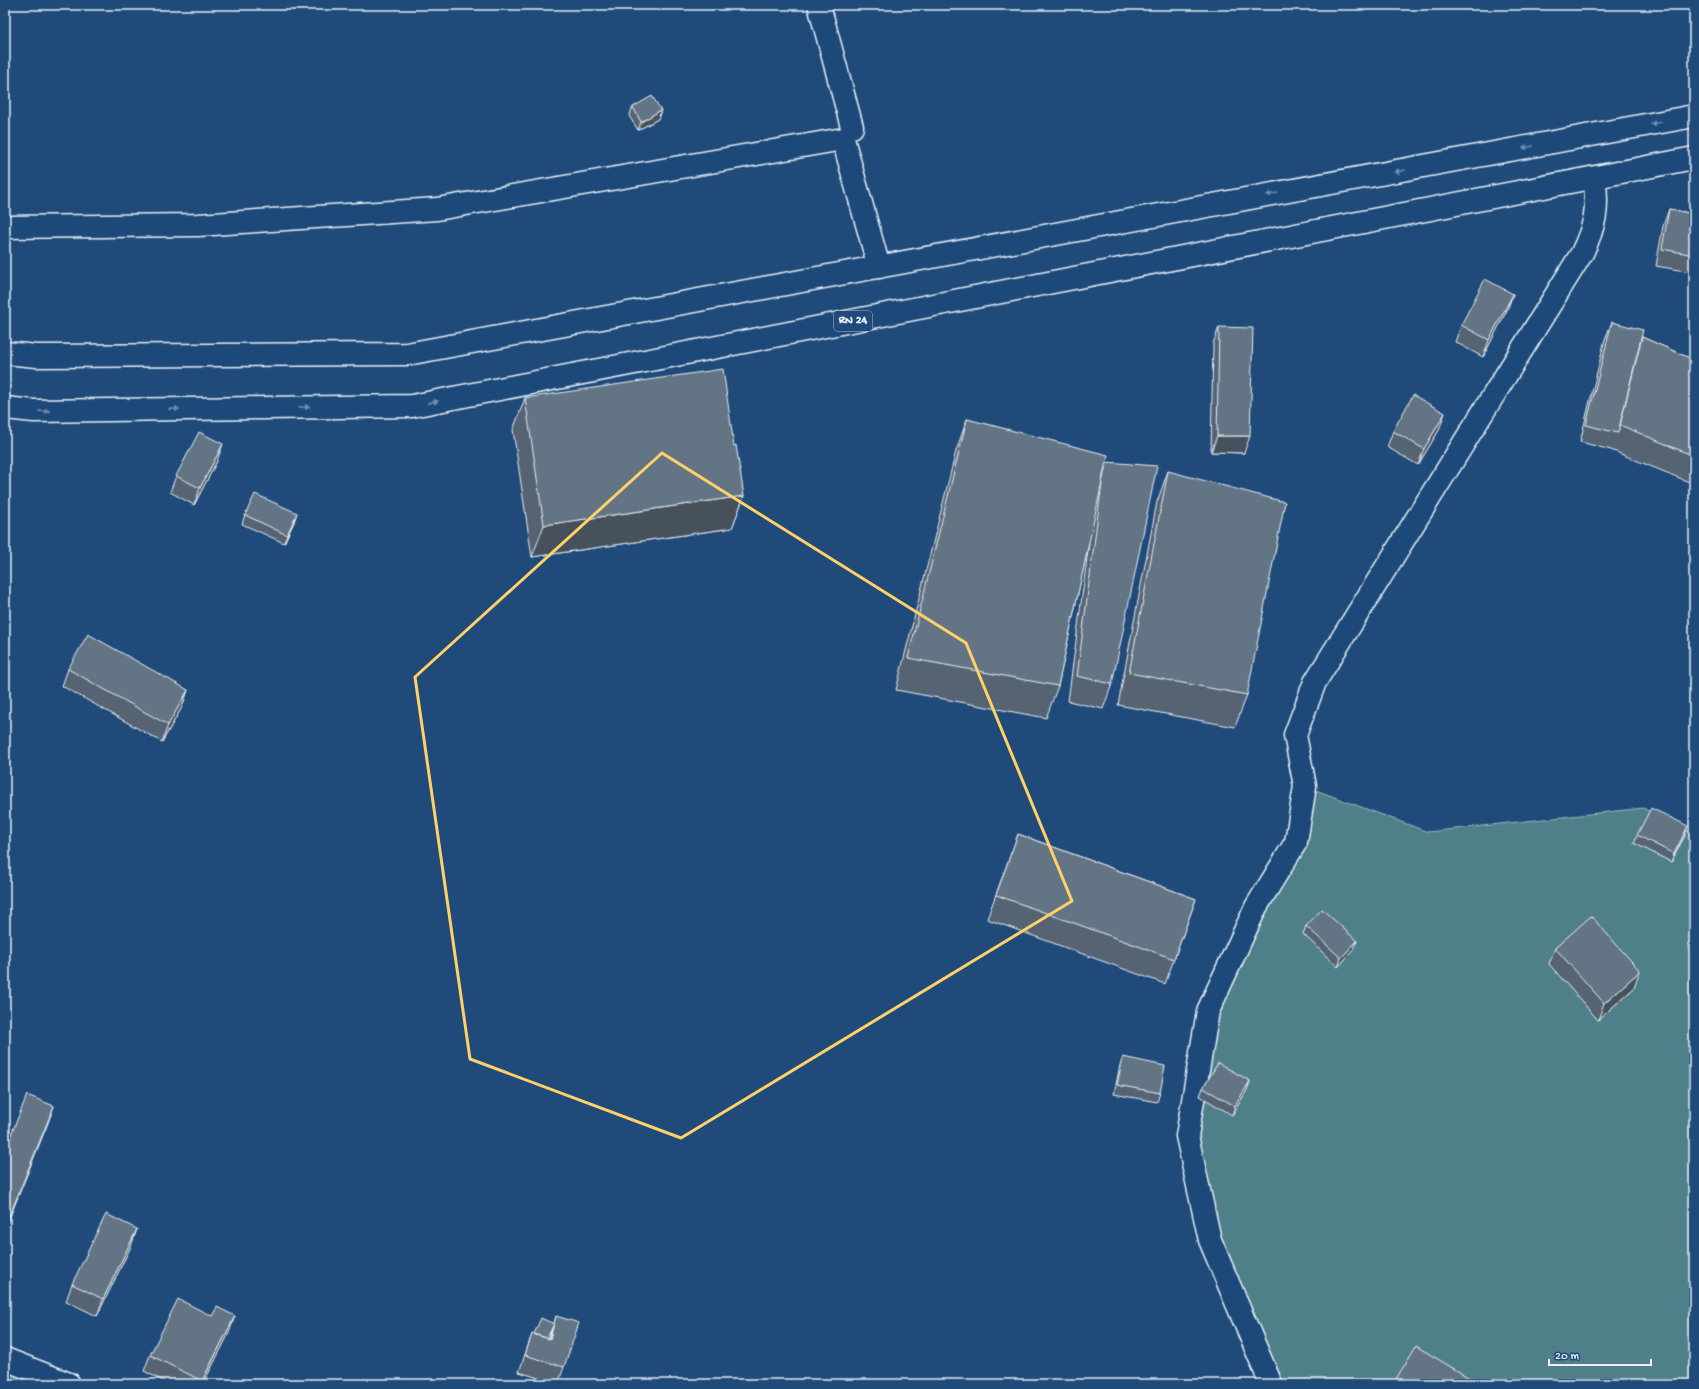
<svg xmlns="http://www.w3.org/2000/svg" width="1699" height="1389" font-family="'Gochi Hand',sans-serif">
  <style>
    .grass { fill: #508089; stroke: #9cb8c0 }
    .lines { fill: none; stroke-linecap: round; stroke-linejoin: round }
    .street-casing { stroke: #e8f1f8; stroke-width: 25 }
    .highway-casing { stroke: #e8f1f8; stroke-width: 25 }
    .street { stroke: #1f4a7a; stroke-width: 22 }
    .highway { stroke: #1f4a7a; stroke-width: 22 }
    .wall { fill: #566472; stroke: #e8f1f8 }
    .shaded-wall { fill: #46515c; stroke: #e8f1f8 }
    .building { fill: #647484; stroke: #e8f1f8 }
    .oneway { fill: #6f8dac }
    .marked { fill: none; stroke: #ffd166; stroke-width: 3; stroke-linejoin: round }
    .labels { text-anchor: middle; dominant-baseline: central; stroke-width: 4; stroke-linejoin: round; paint-order: stroke }
    .shield { fill: #1f4a7a; stroke: #acbfd2; stroke-width: 1 }
    .shield-label { font-size: 12px; font-weight: bold; fill: #e8f1f8 }
  </style>
  <rect width="100%" height="100%" fill="#1f4a7a"/>
  <filter id="ink" filterUnits="userSpaceOnUse"><feTurbulence type="fractalNoise" baseFrequency=".025" numOctaves="2"/><feDisplacementMap in="SourceGraphic" scale="8" xChannelSelector="R" yChannelSelector="G"/><feConvolveMatrix kernelMatrix="1 2 1 2 8 2 1 2 1" color-interpolation-filters="sRGB"/></filter>
  <g filter="url(#ink)">
    <!-- grass -->
    <path class="grass" d="M1305,786L1428,832L1643,808L1694,834V1384H1271L1210,1240L1187,1136L1208,1011L1296,842Z
      M5,1359L69,1384H5Z"/>
    <g class="lines">
      <!-- street casing -->
      <g class="street-casing">
        <path id="street" d="M819,5L852,127
          M5,227L198,225L437,209L843,139L879,267
          M5,1359L69,1384
          M1271,1384L1210,1240L1187,1136L1208,1011L1256,907L1296,842L1305,786L1295,735L1315,682L1582,253C1595,226 1599,208 1594,178"/>
      </g>
      <!-- highway casing -->
      <g class="highway-casing">
        <path id="highway" d="M5,353L37,356L407,354L1694,116
          M5,408L34,411L412,406L1694,158"/>
      </g>
      <!-- street -->
      <use href="#street" class="street"/>
      <!-- highway -->
      <use href="#highway" class="highway"/>
    </g>
    <!-- wall -->
    <path class="wall" d="M633,107L661,110L658,119L638,130L629,116Z
      M1669,209L1694,214V265L1691,272L1656,266L1663,226Z
      M1513,294L1507,310L1483,357L1455,342L1461,325Z
      M1612,322L1638,347L1642,337L1694,360V484L1611,450L1580,442L1605,339Z
      M1219,327L1244,453L1211,452L1213,344Z
      M525,398L734,446L744,496L732,528L532,557L513,430Z
      M967,419L1106,462L1112,684L1103,709L1068,701L1089,543L1058,686L1046,718L896,690L956,451Z
      M1439,430L1418,465L1387,447L1393,431Z
      M217,461L194,505L170,492L176,476Z
      M1168,471L1247,695L1235,727L1118,705L1157,502Z
      M245,515L294,522L284,543L242,524Z
      M68,669L188,690L182,707L162,742L62,686Z
      M1018,834L1196,899L1165,984L987,919Z
      M1637,835H1685L1671,862L1634,843Z
      M1306,926L1354,949L1338,967L1303,934Z
      M1555,948L1634,988L1598,1020L1549,964Z
      M1123,1057L1160,1093L1157,1102L1114,1094L1120,1065Z
      M1250,1081L1247,1090L1232,1115L1200,1096L1203,1088Z
      M137,1229L131,1246L97,1316L66,1301L72,1284Z
      M212,1316L229,1333L203,1384H169L144,1371L150,1355Z
      M556,1316L564,1367L558,1384L519,1372L532,1334H534L551,1332L548,1338L549,1339Z"/>
    <!-- shaded-wall -->
    <path class="shaded-wall" d="M661,110L658,119L638,130L641,122Z
      M1513,294L1507,310L1483,357L1489,340Z
      M1445,413L1439,430L1418,465L1424,449Z
      M1217,436H1250L1244,453L1211,452Z
      M223,444L217,461L194,505L200,488Z
      M744,496L732,528L532,557L544,525Z
      M297,513L294,522L284,543L287,535Z
      M188,690L182,707L162,742L168,725Z
      M1688,826L1685,835L1671,862L1674,854Z
      M1357,941L1354,949L1338,967L1341,958Z
      M1640,971L1634,988L1598,1020L1604,1003Z
      M1250,1081L1247,1090L1232,1115L1235,1106Z
      M54,1106L48,1123L5,1229V1227Z
      M137,1229L131,1246L97,1316L103,1299Z
      M235,1316L229,1333L203,1384H201Z"/>
    <!-- building -->
    <path class="building" d="M652,96L661,110L641,122L633,107Z
      M1669,209L1694,214V255L1662,249Z
      M1485,279L1513,294L1489,340L1461,325Z
      M1612,322L1643,330L1618,433L1586,425Z
      M1219,327L1253,328L1250,436H1217Z
      M1642,337L1694,360V456L1620,425Z
      M723,369L734,446L736,445L744,496L544,525L525,398Z
      M1413,395L1445,413L1424,449L1393,431Z
      M967,419L1108,455L1058,686L908,658Z
      M199,432L223,444L200,488L176,476Z
      M1106,462L1157,466L1112,684L1077,676L1103,475Z
      M1168,471L1285,502L1247,695L1129,673Z
      M255,494L297,513L287,535L245,515Z
      M88,634L188,690L168,725L68,669Z
      M1651,808L1688,826L1674,854L1637,835Z
      M1018,834L1196,899L1174,959L996,895Z
      M1322,909L1357,941L1341,958L1306,926Z
      M1591,916L1640,971L1604,1003L1555,948Z
      M1123,1057L1165,1066L1160,1093L1117,1085Z
      M1218,1063L1250,1081L1235,1106L1203,1088Z
      M27,1095L54,1106L5,1227V1150Z
      M106,1214L137,1229L103,1299L72,1284Z
      M178,1299L212,1316L217,1307L235,1316L202,1381L150,1355Z
      M556,1316L579,1323L564,1367L525,1355L532,1334L550,1339Z
      M541,1318L554,1324L547,1338L534,1334Z
      M1416,1346L1476,1382L1475,1384H1393Z"/>
    <!-- one-way arrows -->
    <defs><path id="oneway-solid" d="M-6-.8H1V-3.2L6.5 0L1 3.2V.8H-6Z"/></defs>
    <g class="oneway">
      <use href="#oneway-solid" transform="translate(1656 123) rotate(169)"/>
      <use href="#oneway-solid" transform="translate(1528 147) rotate(170)"/>
      <use href="#oneway-solid" transform="translate(1400 171) rotate(170)"/>
      <use href="#oneway-solid" transform="translate(1272 194) rotate(170)"/>
      <use href="#oneway-solid" transform="translate(433 402) rotate(-11)"/>
      <use href="#oneway-solid" transform="translate(304 407) rotate(-1)"/>
      <use href="#oneway-solid" transform="translate(174 409) rotate(-1)"/>
      <use href="#oneway-solid" transform="translate(44 411) rotate(-1)"/>
    </g>
  </g>
  <!-- marked area -->
  <path class="marked" d="M662,453L966,643L1072,901L681,1138L470,1059L415,677Z"/>
  <g class="labels">
    <!-- shield labels -->
    <rect class="shield" x="834" y="311" width="38" height="20" rx="3"/>
    <g class="shield-label">
      <text x="853" y="321">RN 24</text>
    </g>
  </g>
  <!-- margin -->
  <rect width="1699" height="1389" fill="none" stroke="#1f4a7a" stroke-width="20"/>
  <rect x="10" y="10" width="1679" height="1369" fill="none" stroke="#e8f1f8" stroke-width="1.5" filter="url(#ink)"/>
  <!-- scale -->
  <path d="M1549 1359v6h102v-6" fill="none" stroke="#e8f1f8" stroke-width="2"/>
  <text x="1555" y="1359" font-size="12" fill="#e8f1f8" stroke="#1f4a7a" stroke-width="3" paint-order="stroke">20 m</text>
</svg>
